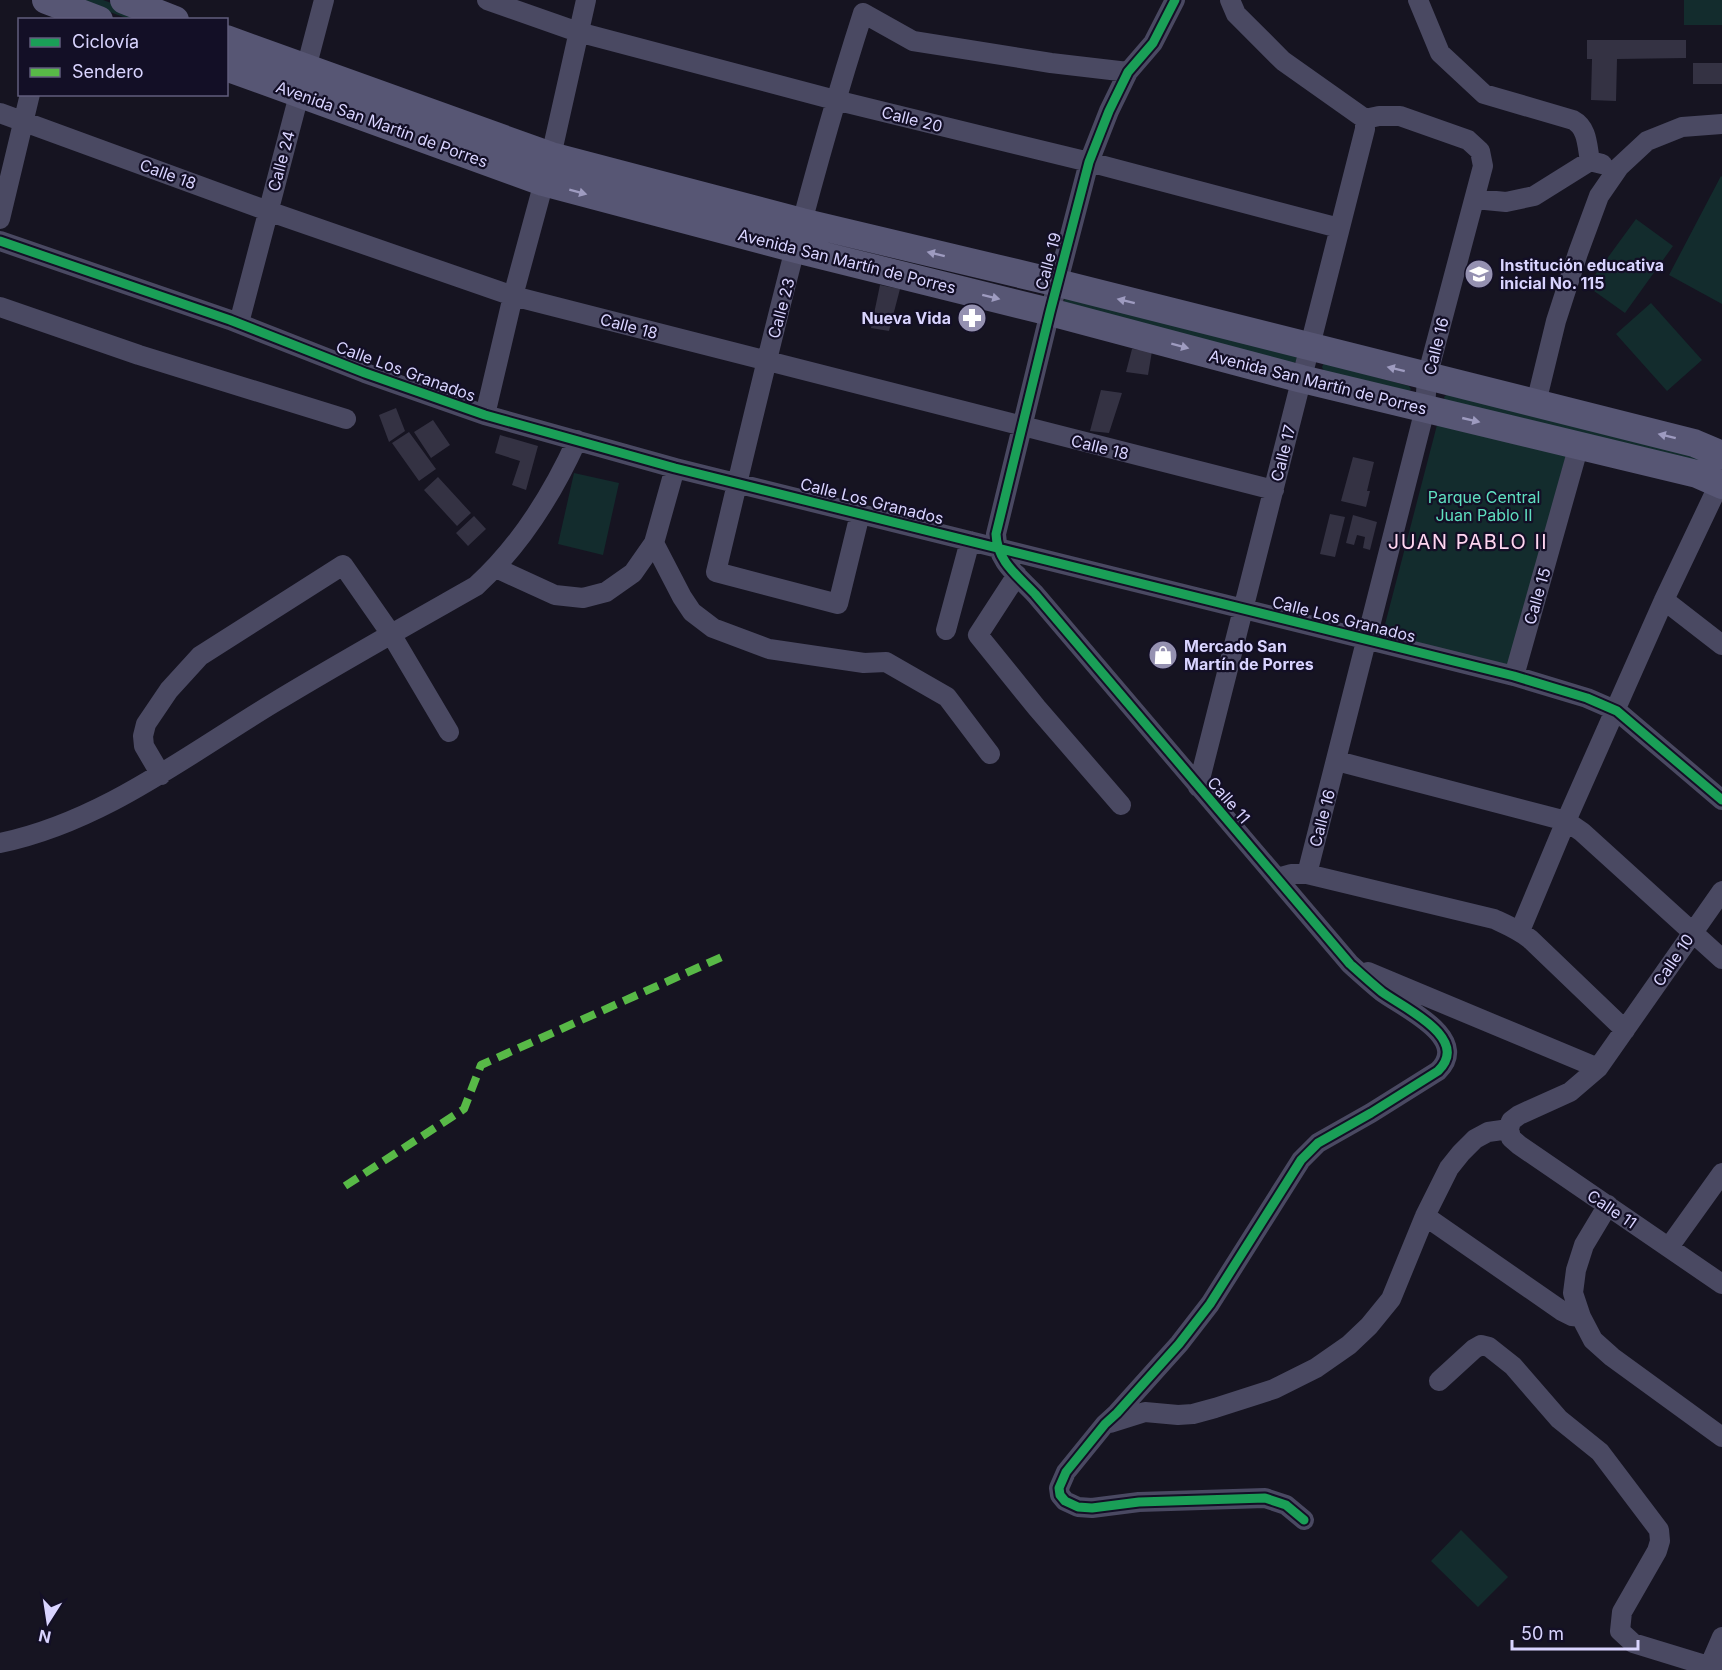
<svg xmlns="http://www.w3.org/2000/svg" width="1722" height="1670" font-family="Inter,sans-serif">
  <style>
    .green { fill: #132c2d }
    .building { fill: #343243 }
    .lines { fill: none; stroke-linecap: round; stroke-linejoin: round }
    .minor { stroke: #4a4962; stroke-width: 20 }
    .secondary { stroke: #575674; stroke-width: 28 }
    .quiet { stroke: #58b947; stroke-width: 8; stroke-dasharray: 15 8; stroke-linecap: butt }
    .cycleway-casing { stroke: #130f26; stroke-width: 13 }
    .cycleway { stroke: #1a9f57; stroke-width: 9 }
    .oneway { fill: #9e9bc0 }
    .labels { text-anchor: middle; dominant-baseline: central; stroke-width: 4.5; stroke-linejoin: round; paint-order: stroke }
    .street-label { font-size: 16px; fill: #d9d4ff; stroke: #130f26 }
    .poi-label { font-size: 16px; font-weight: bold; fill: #d9d4ff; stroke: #130f26; text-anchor: start }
    .park-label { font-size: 16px; fill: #5fe0c0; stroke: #130f26 }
    .quarter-label { font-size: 20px; letter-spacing: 1.5px; fill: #ffd6f0; stroke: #130f26 }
  </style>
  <rect width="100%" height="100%" fill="#161421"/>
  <!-- green -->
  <path class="green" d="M77,0H103L155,19H129Z
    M1684,0H1722V25H1684Z
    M1721,176L1722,177V304L1669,275Z
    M1636,219L1673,246L1625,313L1587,286Z
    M1066,296L1295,356L1299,359L1298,361L1293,363L1065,305L1064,300Z
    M1651,303L1702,360L1667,391L1616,334Z
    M1324,363L1409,386L1411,389L1408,392L1324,371L1322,367Z
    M1447,394L1705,458L1708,466L1445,402L1444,397Z
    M1437,425L1566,456L1509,669L1382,636Z
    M574,473L619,483L603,555L558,544Z
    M1461,1530L1508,1577L1478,1607L1431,1561Z"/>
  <!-- building -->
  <path class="building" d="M1587,40H1686V58L1617,59L1616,101L1591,100L1592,59H1587Z
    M1693,63H1722V84H1693Z
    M880,285L900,289L889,331L871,328Z
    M1132,349L1152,351L1148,375L1126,372Z
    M1101,390L1122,393L1109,433L1090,431Z
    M396,408L405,431L389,442L379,415Z
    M433,420L450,445L431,458L414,432Z
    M409,432L436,469L419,481L392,443Z
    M500,435L538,446L526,490L512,485L520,461L495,453Z
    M1353,457L1374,462L1367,491H1370L1366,507L1341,501Z
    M438,477L471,513L457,526L424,490Z
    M1330,514L1345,517L1335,557L1320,554Z
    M1353,515L1377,522L1370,550L1363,548L1365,537L1357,535L1354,545L1346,543Z
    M474,516L486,529L468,546L456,533Z"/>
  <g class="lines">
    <!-- minor -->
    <path class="minor" d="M487,0L578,32L835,100L1089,162L1339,228
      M1175,0L1153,43L1128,72L1109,111L1089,162L1050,312L996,534C997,561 1017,575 1035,594L1350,964C1360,973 1371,983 1382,992C1402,1007 1472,1038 1438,1071L1371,1113L1318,1143L1301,1160L1210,1304L1179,1344L1117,1413L1105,1424L1066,1472L1059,1488L1060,1495L1065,1501L1078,1507L1092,1508L1139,1502L1265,1498L1286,1505L1304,1520
      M1230,0L1236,14L1283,61L1365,119L1379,116H1400L1468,140L1480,151L1483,166L1427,377L1425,409L1307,874
      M1418,0L1440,53L1484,94L1573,120C1588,128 1587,146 1590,161
      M863,13L913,41L1051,63L1128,72
      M0,113L268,211L513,296L1274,490
      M1475,199L1506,202L1534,196L1590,161L1602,164
      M0,219L30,94
      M0,241L230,320L365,373L485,415L675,468L1514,676L1587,698L1617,711L1722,800
      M0,307L139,355L346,419
      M239,323L324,0
      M1536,403L1556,321L1578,253L1599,196L1619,167L1647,141L1682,127L1722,124
      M485,415L513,296L551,156L586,0
      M860,514L838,604L716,572C761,384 804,196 863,13
      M654,543L682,597L692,612L713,628L769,649L864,663L886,662L947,697L990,754
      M496,568L555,595L583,598L606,592L633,573L654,543L675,468
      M1017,575L978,635L1037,708L1121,805
      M1664,600L1722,645
      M946,630L970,541
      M1514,676L1579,445
      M1337,761L1566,821L1582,832L1722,959
      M161,775L144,746L143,736L146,724L169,690L200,656L343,565L391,634L449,732
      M1198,787L1365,129V119
      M0,843C102,822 187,755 275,702C341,662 409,624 476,586C521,545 552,495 577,440
      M1277,878L1291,874H1307L1494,919C1507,925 1519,930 1530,939L1625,1030
      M1520,931L1566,821L1664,600L1722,478
      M1368,972L1598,1068
      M1509,1129L1511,1121L1519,1115L1570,1092L1598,1068L1722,891
      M1509,1129L1511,1138L1519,1145L1722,1284
      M1608,1205L1584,1245L1576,1270L1573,1293L1581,1317L1593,1340L1612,1357L1722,1437
      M1425,1216L1562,1311L1572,1316L1581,1317
      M1669,1247L1722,1173
      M1439,1381L1474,1349L1481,1345L1489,1347L1513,1366L1559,1419L1600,1452L1659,1530L1660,1541L1657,1551L1622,1612L1620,1631L1633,1643L1721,1670
      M1110,1423L1145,1412L1178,1415L1193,1414L1215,1408L1274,1389L1316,1368L1349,1345L1369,1326L1391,1299L1425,1216L1449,1168L1461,1153L1475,1139L1488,1132L1509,1129
      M1709,1667L1722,1637"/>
    <!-- secondary -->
    <path class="secondary" d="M46,0L99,20
      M124,0L175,20
      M226,39L551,156L802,222L1058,283L1694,443L1722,455
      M226,67L543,182L796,249L1050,312L1302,379L1697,474L1722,485"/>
    <!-- quiet -->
    <path class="quiet" d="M345,1186L464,1109L481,1065L724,956"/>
    <!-- cycleway casing -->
    <g class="cycleway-casing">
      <path id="cycleway" d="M1175,0L1153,43L1128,72L1109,111L1089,162L1050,312L996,534C997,561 1017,575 1035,594L1350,964C1360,973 1371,983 1382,992C1402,1007 1472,1038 1438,1071L1371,1113L1318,1143L1301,1160L1210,1304L1179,1344L1117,1413L1105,1424L1066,1472L1059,1488L1060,1495L1065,1501L1078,1507L1092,1508L1139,1502L1265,1498L1286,1505L1304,1520
        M0,241L230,320L365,373L485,415L675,468L1514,676L1587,698L1617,711L1722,800"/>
    </g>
    <!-- cycleway -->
    <use href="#cycleway" class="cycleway"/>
  </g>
  <!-- one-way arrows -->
  <defs><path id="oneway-solid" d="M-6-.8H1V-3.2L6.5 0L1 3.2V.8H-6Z" transform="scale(1.5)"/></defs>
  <g class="oneway">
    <use href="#oneway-solid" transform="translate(578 192) rotate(15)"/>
    <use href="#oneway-solid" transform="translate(936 254) rotate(-166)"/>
    <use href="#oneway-solid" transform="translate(991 297) rotate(14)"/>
    <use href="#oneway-solid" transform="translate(1126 301) rotate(-166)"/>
    <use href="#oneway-solid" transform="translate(1180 346) rotate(15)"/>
    <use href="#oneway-solid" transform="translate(1396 369) rotate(-166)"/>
    <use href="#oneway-solid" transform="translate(1471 420) rotate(13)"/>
    <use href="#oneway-solid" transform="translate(1667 436) rotate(-166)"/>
  </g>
  <!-- icons -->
  <defs>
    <g id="school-disc" transform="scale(1.5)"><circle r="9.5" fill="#9591b1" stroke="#130f26"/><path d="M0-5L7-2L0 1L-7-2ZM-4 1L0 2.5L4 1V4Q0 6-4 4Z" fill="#fff"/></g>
    <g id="pharmacy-disc" transform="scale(1.5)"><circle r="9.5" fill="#9591b1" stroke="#130f26"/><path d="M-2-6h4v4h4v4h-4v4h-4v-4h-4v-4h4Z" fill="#fff"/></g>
    <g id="shop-disc" transform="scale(1.5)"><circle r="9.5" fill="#9591b1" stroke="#130f26"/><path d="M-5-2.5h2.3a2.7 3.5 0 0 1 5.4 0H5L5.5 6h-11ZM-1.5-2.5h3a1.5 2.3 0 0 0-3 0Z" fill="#fff"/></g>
  </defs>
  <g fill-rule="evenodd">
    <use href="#school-disc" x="1479" y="274"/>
    <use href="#pharmacy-disc" x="972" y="318"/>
    <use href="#shop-disc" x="1163" y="655"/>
  </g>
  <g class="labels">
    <!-- street labels -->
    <g class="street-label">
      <text transform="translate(912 119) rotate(14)">Calle 20</text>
      <text transform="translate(382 124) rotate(20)">Avenida San Martín de Porres</text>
      <text transform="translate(281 161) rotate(-75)">Calle 24</text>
      <text transform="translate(168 174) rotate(20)">Calle 18</text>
      <text transform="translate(847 261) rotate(14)">Avenida San Martín de Porres</text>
      <text transform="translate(1048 261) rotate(-75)">Calle 19</text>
      <text transform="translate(781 308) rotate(-75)">Calle 23</text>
      <text transform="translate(629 326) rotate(15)">Calle 18</text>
      <text transform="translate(1436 346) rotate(-76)">Calle 16</text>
      <text transform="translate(406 371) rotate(20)">Calle Los Granados</text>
      <text transform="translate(1318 382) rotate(14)">Avenida San Martín de Porres</text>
      <text transform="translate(1100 447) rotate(14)">Calle 18</text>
      <text transform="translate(1283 453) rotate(-76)">Calle 17</text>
      <text transform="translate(872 501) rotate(14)">Calle Los Granados</text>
      <text transform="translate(1537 596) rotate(-74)">Calle 15</text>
      <text transform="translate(1344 619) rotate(14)">Calle Los Granados</text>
      <text transform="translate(1229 800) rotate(49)">Calle 11</text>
      <text transform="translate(1322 818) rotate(-75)">Calle 16</text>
      <text transform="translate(1673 960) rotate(-56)">Calle 10</text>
      <text transform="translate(1612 1209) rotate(34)">Calle 11</text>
    </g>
    <!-- poi labels -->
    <g class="poi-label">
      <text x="1500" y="265">Institución educativa<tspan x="1500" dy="18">inicial No. 115</tspan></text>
      <text x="951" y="318" text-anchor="end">Nueva Vida</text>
      <text x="1184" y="646">Mercado San<tspan x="1184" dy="18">Martín de Porres</tspan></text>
    </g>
    <!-- park labels -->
    <g class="park-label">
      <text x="1484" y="497">Parque Central<tspan x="1484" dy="18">Juan Pablo II</tspan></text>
    </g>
    <!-- quarter labels -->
    <g class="quarter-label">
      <text x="1468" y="542">JUAN PABLO II</text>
    </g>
  </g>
  <!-- legend -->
  <rect x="18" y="18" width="210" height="78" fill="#130f26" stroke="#625e7d" stroke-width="1.5"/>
  <rect x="30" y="38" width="30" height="9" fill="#1a9f57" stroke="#625e7d" stroke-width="1.5"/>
  <text x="72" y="48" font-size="18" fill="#d9d4ff">Ciclovía</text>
  <rect x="30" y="68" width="30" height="9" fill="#58b947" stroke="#625e7d" stroke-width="1.5"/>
  <text x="72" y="78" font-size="18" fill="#d9d4ff">Sendero</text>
  <!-- north arrow -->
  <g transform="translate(48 1622) rotate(192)" stroke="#130f26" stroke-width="4.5" paint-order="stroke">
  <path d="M0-4.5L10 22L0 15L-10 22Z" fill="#d9d4ff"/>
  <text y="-9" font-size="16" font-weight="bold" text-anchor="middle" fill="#d9d4ff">N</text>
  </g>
  <!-- scale -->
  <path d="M1512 1640v9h126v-9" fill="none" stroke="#d9d4ff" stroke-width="3"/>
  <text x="1521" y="1640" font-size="18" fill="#d9d4ff" stroke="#130f26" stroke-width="4.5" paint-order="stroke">50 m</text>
</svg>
